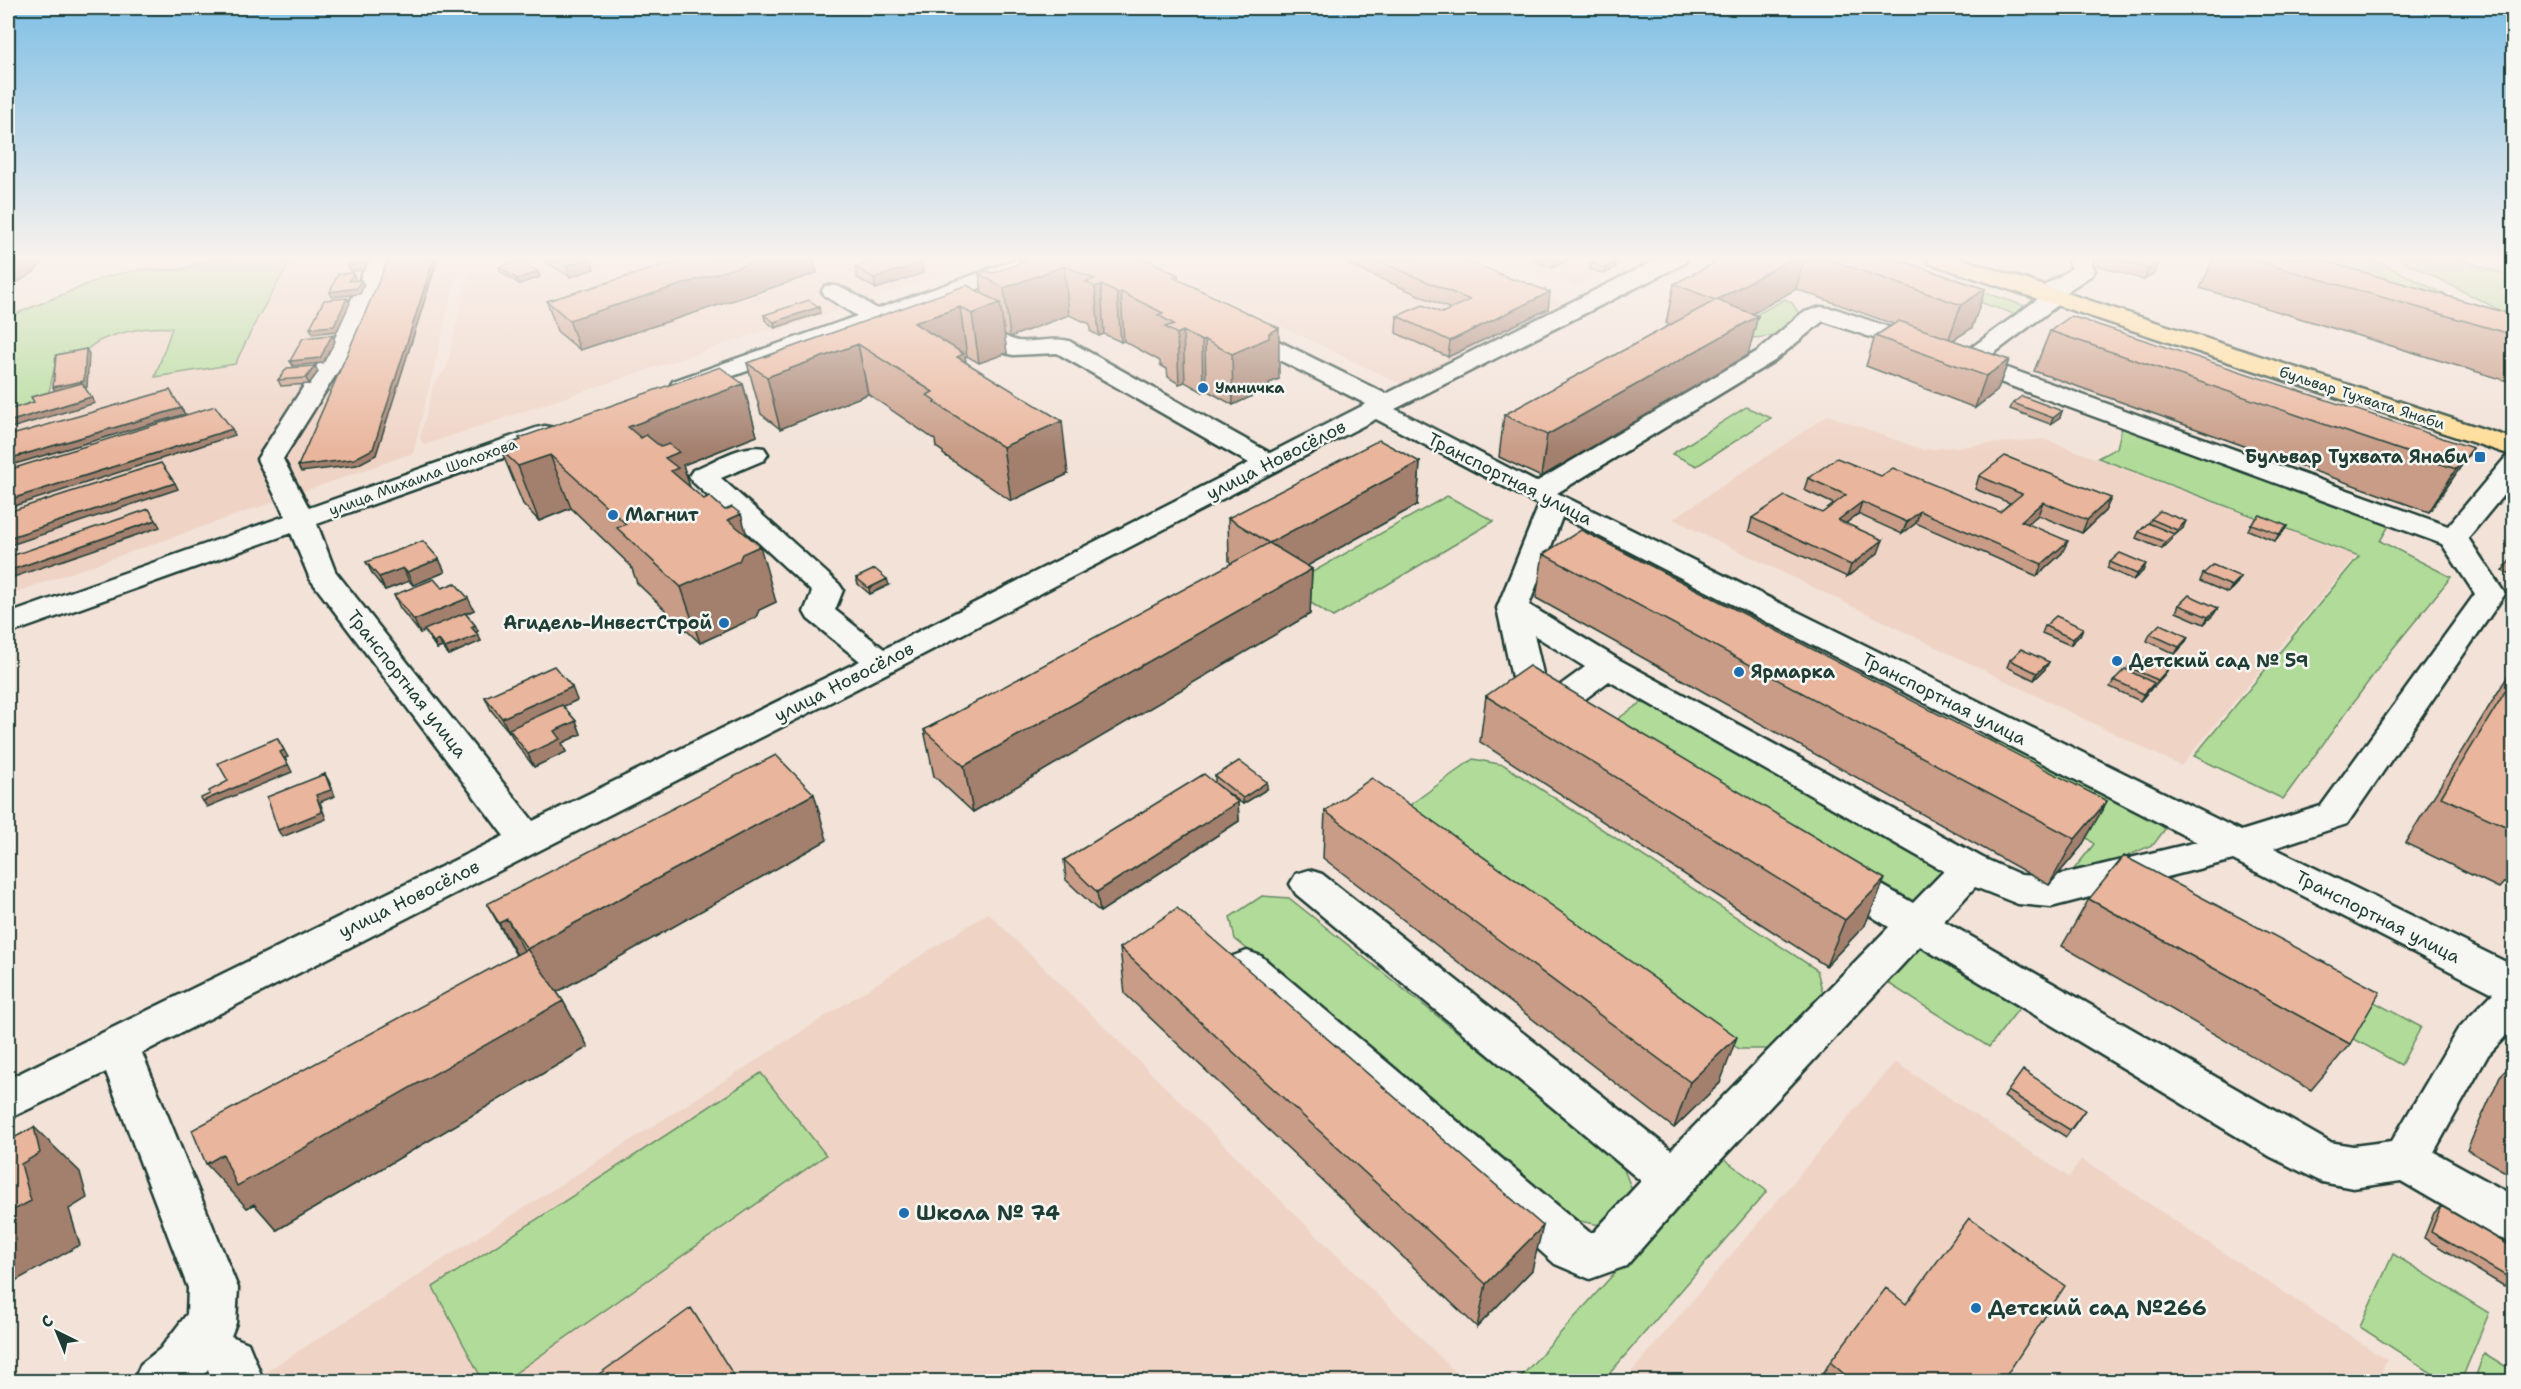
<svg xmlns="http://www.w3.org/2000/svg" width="2521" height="1389" font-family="'Shantell Sans',sans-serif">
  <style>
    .built { fill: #efd4c6 }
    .green { fill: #b0db98; stroke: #688c66; stroke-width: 1.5 }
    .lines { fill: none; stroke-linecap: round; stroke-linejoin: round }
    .minor-casing { stroke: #1f3d34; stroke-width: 5 }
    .major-casing { stroke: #1f3d34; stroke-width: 5 }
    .minor { fill: #f6f6f2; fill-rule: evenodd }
    .major { fill: #ffdd96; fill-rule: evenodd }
    .wall { fill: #c89c86; stroke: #1f3d34; stroke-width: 1.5 }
    .shaded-wall { fill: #a37f6d; stroke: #1f3d34; stroke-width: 1.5 }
    .building { fill: #e9b59c; stroke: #1f3d34; stroke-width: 1.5 }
    .poi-dot { fill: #1f6fb2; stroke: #f6f6f2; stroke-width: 2 }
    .labels { text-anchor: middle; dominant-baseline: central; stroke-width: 5; stroke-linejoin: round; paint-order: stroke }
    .far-poi-label { font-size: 15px; font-weight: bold; fill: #1f3d34; stroke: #f6f6f2; text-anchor: start }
    .far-street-label { font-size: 15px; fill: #1f3d34; stroke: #f6f6f2 }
    .poi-label { font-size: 18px; font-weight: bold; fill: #1f3d34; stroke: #f6f6f2; text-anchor: start }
    .street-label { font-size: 18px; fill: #1f3d34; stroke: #f6f6f2 }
    .near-poi-label { font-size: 21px; font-weight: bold; fill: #1f3d34; stroke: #f6f6f2; text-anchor: start }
  </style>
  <rect width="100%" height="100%" fill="#f2e2d8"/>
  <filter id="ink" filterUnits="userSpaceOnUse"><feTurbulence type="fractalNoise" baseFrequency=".0167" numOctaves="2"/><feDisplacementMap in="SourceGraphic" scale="12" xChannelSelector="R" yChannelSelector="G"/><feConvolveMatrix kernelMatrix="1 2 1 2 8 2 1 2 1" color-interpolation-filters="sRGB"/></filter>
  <g filter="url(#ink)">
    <!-- built -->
    <path class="built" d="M292,258H461L413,453L8,595V412L56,356L122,333L160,327L172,328L155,377L257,319Z
      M471,258L950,259L974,258L961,263L953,259L961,268L774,332L766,330L424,445L420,438L433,385L447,367Z
      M1140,258H1454L1567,304L1403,385Z
      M1505,258H1631L1575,286Z
      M1828,415L1923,450L2044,439L2356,556L2181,766L1673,519Z
      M988,913L1465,1381L250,1382Z
      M1895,1062L2069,1177L2081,1159L2387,1360L2377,1382H1623Z"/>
    <!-- green -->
    <path class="green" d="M213,258H292L257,319L235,364L155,377L172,328C149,326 101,333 86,351L57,356L48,396L8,412V317L105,277L142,269L180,270Z
      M1851,258H1883L2025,306L2014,314Z
      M2327,258H2371L2513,328L2305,280Z
      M2398,258H2462L2461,260L2513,277V317Z
      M1785,299L1792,303L1800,315C1784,342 1746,340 1719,335Z
      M1746,407L1771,418L1697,466L1672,454Z
      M2122,427L2390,524L2380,541L2451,577L2390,652L2283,799L2194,756L2359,556L2098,458L2117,448Z
      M1447,496L1494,521L1333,617L1286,587Z
      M1640,703L1662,706L1941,860L1947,876L1917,906L1894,900L1615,721Z
      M1836,703L1923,713L2044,761L2152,816L2165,829L2154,844L2108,865L2067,878L2094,844L2087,838Z
      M1473,759L1504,765L1817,970L1825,1002L1774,1049H1739L1418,827L1410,805Z
      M2147,880L2421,1027L2401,1065L2096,896Z
      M1262,896L1289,898L1621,1162L1634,1195L1605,1226L1569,1219L1235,939L1230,917Z
      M1919,933L2027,998L1989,1047L1880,978Z
      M761,1073L826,1155L504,1381H483L433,1287Z
      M1720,1156L1767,1191L1603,1381L1521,1382L1519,1379Z
      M2393,1254L2489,1313L2461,1381H2444L2360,1327Z
      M2484,1353L2513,1371V1381H2474Z"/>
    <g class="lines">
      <!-- minor casing -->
      <g class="minor-casing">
        <path id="minor" d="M369,258H390L360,336L283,459L309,508L536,428L545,426L554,428L558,434L554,440L317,524L335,571L533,821L860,661L808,619L804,612L812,592L693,482L689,476L693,470C714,462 742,443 764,448L768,454L764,460L721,478L839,584L843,590L835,610L884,649L1249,463L1057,353L1013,355L1005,353L958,329L954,324L958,319C981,313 997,337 1018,341C1035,343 1052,337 1069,341L1270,453L1366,404L1232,336L1228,331L1232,326L1240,324L1248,326L1386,394L1660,258H1687L1685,263L1395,409L1536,482L1758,351L1802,313L1821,307L1836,309L1964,353L2039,298L2036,294L2039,289L2072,268L2068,262L2071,258H2094L2091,263L2095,270L2092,275L2063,294L2065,297L2062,302L1985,360L2448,526L2505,458L2514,456V482L2468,538L2505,594L2347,824L2274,848L2514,966V1027L2488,1055L2434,1152L2514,1196V1243L2497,1237L2401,1181L2353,1188L2322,1182L2271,1157L1920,946L1689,1194L1626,1266L1590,1279L1555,1264L1233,978L1227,967L1233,956L1247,951L1261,956L1589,1232H1594L1641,1181L1296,894L1290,884L1296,874L1309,870L1322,874L1671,1150L1889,927L1824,887L1818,877L1824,867L1837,863L1850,867L1913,903L1944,871L1609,681L1577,705L1584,709L1589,717L1584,725L1572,728L1560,725L1538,711L1517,689L1513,682L1497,608L1539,505L1376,419L893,670L142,1053L238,1288L236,1323L231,1336L248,1343L264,1382H212L208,1369L199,1382H133L141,1364L160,1349L187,1314L188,1288L106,1072L8,1119V1079L504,836L310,579L291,533L8,634V614L285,516L257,459L336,336ZM1823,321L1959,367L2442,544L2475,594L2321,806L2241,831L1557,493L1774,361ZM1562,517L2197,842L2051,877L2021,875L1983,858L1618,659L1529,605ZM1534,635L1585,667L1555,689L1544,678ZM2233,860L2493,993L2458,1029L2392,1141L2353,1146L2329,1142L1944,921L1975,887L2018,904L2051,907Z
          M1021,258H1052L1050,263L691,391L682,393L673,391L670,386L673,381L857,316L825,296L822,291L825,286C843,282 862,300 877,309Z"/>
      </g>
      <!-- major casing -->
      <g class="major-casing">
        <path id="major" d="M1927,258H1959L2514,439V456L1929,263Z"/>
      </g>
      <!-- minor -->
      <use href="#minor" class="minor"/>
      <!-- major -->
      <use href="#major" class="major"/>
    </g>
    <!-- wall -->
    <path class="wall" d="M540,258H590L594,269L570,277Z
      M688,258H813L817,273L580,350L557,331L547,301Z
      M1347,258H1461L1514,280L1550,292L1548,309L1448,357L1396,333L1397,316L1442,313L1451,309L1347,264Z
      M1534,258H1573L1552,268L1534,261Z
      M1724,258H1893L1985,289L1972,328L1953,340L2009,360L1997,391L1975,408L1866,366L1875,336L1893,324L1796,289L1752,314L1748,355L1541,477L1499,457L1504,415L1671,325L1666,323L1674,284Z
      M2100,258H2151L2160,261L2155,272L2144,280L2097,265Z
      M2214,258H2313L2514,315V383L2200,288Z
      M1019,260L1178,275V279L1279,379L1269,383V388L1233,405L1206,390L1203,392L1185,382L1179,384L1168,377L1167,369L1160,365V361L1124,341L1121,342L1104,334L1099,336L1090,331V324L1069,315L1010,337L1004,334L1007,353L979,363L967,356L965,357L966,362L1068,474L1011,501L943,454V452L936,447L935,440L868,394L780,429L761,414L747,363L982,293L979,274L993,273L1020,264Z
      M921,263L923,273L876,289L857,278L855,267Z
      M1591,263L1615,268L1604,274L1590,269Z
      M499,267L538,272L540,277L519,284L501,272Z
      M820,313L775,328L765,320L764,315Z
      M2050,331L2473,448L2445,490L2429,512L2034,371Z
      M315,366L318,372L309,384L281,386L278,380Z
      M743,384L757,436L683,465L690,488L747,535L776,602L759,610L756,617L700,643L637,583L631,566L571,508L539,521L523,504L501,450L503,449L502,447L520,440L519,438Z
      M2013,403L2062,411L2060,417L2050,424L2010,409Z
      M1420,462L1417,505L1307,566L1312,569L1310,614L973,812L934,776L924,730L1232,564L1229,561L1228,518Z
      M1881,476L2000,512L2010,503L1975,489L1979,476L2111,498L2105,511L2082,533L2038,515L2027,524L2062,553L2037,576L1916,523L1902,534L1858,514L1846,523L1878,553L1847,577L1749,531L1752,518L1822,513L1834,504L1804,490L1808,478Z
      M2151,519L2183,528L2173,536L2171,540L2162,549L2136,538L2139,532L2149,523Z
      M2251,524L2287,526L2283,532L2275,541L2248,530Z
      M1543,554L2107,801L2081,847L2049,885L1536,598Z
      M2514,555V575L2502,571Z
      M439,559L445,572L413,585L409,581L385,590L373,575L366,562Z
      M2110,562L2143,571L2133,580L2107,568Z
      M2203,574L2241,577L2237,583L2228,593L2200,581Z
      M856,578L889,585L870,594L858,584Z
      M442,588L474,610L466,614L475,625L478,631L476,633L481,641L449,655L442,647L437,649L428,636L425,631L420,633L400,608L394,595Z
      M2179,605L2214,614L2204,624L2176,612Z
      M2045,626L2083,628L2080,635L2070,645L2042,633Z
      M2150,634L2188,637L2185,643L2175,654L2147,641Z
      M2010,660L2049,662L2045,669L2034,680L2007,667Z
      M2514,666V872L2499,888L2405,843Z
      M2128,667L2168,669L2164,676L2154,687L2153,686L2140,701L2110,687L2114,680L2127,670Z
      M1486,696L1865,925L1826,966L1480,742Z
      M485,697L577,700L563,706L576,721L581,734L562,743L566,752L534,767L515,742L509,731V732L491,710Z
      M1215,776L1267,789L1243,804L1215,783Z
      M1238,802L1239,821L1100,912L1066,880L1064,860Z
      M1325,811L1720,1083L1674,1128L1323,858Z
      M827,840L557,992L563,1001L588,1047L277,1230L254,1204L247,1208L516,955L487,904Z
      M2089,899L2350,1044L2311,1090L2062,946Z
      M1120,948L1532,1270L1477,1327L1125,994Z
      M2514,1062V1177L2467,1150L2500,1076Z
      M2008,1091L2085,1110L2066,1137L2004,1097Z
      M2441,1206L2511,1279L2504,1286L2424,1238L2434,1213Z
      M1830,1362L2002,1382H1832L1823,1374Z"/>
    <!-- shaded-wall -->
    <path class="shaded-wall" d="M10,258H45V259L33,273L8,288V260Z
      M365,258H368L369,260L364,270L351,271L348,266Z
      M434,258H438L376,455L357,465L301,472L298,466Z
      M591,258L594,269L570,277L566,266Z
      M766,258H813L817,273L580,350L569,320Z
      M1554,258H1573L1552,268Z
      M1793,258H1804L1796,289L1707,339L1716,300Z
      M2160,261L2155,272L2144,280L2148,269Z
      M921,263L923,273L876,289L874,278Z
      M1616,263L1615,268L1604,274L1605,268Z
      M1064,266L1069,315L1010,337L1004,288Z
      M538,272L540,277L519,284L517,279Z
      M353,273L355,278L351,287L349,281Z
      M361,280L364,285L360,294L332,297L330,292Z
      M1101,285L1104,334L1099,336L1095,287Z
      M1985,289L1972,328L1947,344L1961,305Z
      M1121,292L1124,341L1121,342L1117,293Z
      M1550,292L1548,309L1448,357L1450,341Z
      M347,298L350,303L337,331L313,334L310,328Z
      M1000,303L1007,353L979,363L972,314Z
      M819,307L820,313L775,328L774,322Z
      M960,307L967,356L965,357L972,405L914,323Z
      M1758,316L1748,355L1541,477L1547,435Z
      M1279,328V379L1269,383V388L1233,405L1232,354L1269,333Z
      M1183,331L1185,382L1179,384L1177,334Z
      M332,335L335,341L323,363L293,366L290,361Z
      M1205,340L1206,390L1203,392L1202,341Z
      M858,344L868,394L780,429L767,377Z
      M86,349L89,354L87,387L56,393L53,387Z
      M2009,360L1997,391L1975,408L1986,376Z
      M315,366L318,372L309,384L306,378Z
      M743,384L757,436L683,465L696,506L628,427Z
      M91,397L95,403L8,429V422Z
      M181,408L185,414L8,466V459Z
      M2062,411L2060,417L2050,424L2053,418Z
      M1062,421L1068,474L1011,501L1003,447Z
      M232,429L235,435L8,508V500Z
      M2473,448L2445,490L2429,512L2456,469Z
      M550,455L571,508L539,521L518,466Z
      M1420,462L1417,505L1269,587V543Z
      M175,483L178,489L8,546V538Z
      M2111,498L2105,511L2082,533L2087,520Z
      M1862,502L1858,514L1834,532L1838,520Z
      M2043,502L2038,515L2015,534L2021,521Z
      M1920,511L1916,523L1902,534L1907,522Z
      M741,514L751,550L760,546L776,602L759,610L756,617L700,643L681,587L728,520Z
      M156,520L160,527L8,579V571Z
      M2186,521L2183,528L2174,536L2177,530Z
      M2287,526L2283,532L2275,541L2279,534Z
      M2174,534L2171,540L2162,549L2165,542Z
      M1883,540L1878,553L1847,577L1851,565Z
      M2068,541L2062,553L2037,576L2042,564Z
      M439,559L445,572L413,585L407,572Z
      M2146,564L2143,571L2133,580L2137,574Z
      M403,568L409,581L385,590L379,577Z
      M1312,569L1310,614L973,812L964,766Z
      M2241,577L2237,583L2228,593L2232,586Z
      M887,579L889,585L870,594L869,588Z
      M468,598L474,610L420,633L414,620Z
      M2218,608L2214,614L2204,624L2208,617Z
      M475,625L478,631L474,633L471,627Z
      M2083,628L2080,635L2070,645L2073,639Z
      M478,635L481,641L449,655L445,648Z
      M2188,637L2185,643L2175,654L2179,647Z
      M439,640L442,647L437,649L434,642Z
      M2049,662L2045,669L2034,680L2037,673Z
      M2168,669L2164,676L2154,687L2158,680Z
      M2154,683L2151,689L2140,701L2144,694Z
      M572,687L577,700L509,732L502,718Z
      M576,721L581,734L562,743L566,752L534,767L528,754L554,731Z
      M277,738L288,757L285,758L292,772L207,807L203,801L280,752Z
      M325,774L329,781L335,796L320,802L326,819L282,837L278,830L316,795Z
      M1267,782V789L1243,804V798Z
      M814,794L827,840L552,995L527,949Z
      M2107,801L2081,847L2049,885L2075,839Z
      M1238,802L1239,821L1100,912L1097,892Z
      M1885,879L1865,925L1826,966L1845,920Z
      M507,919L532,965L525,969L499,923Z
      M563,1001L588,1047L277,1230L254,1204L247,1208L206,1164L223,1154Z
      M1737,1037L1720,1083L1674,1128L1690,1082Z
      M34,1127L80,1172L87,1198L69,1209L80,1245L8,1285V1213L21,1164Z
      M1543,1226L1532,1270L1477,1327L1486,1284Z"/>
    <!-- building -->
    <path class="building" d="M352,258H365L362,264L348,266Z
      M389,258H434L373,449L354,459L298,466Z
      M553,258H591L566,266Z
      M688,258H766L569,320L547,301Z
      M882,258H914L921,263L874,278L855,267Z
      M1023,258H1144L1178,275L1173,277L1279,328L1269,333V338L1232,354L1205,340L1202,341L1183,331L1177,334L1165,327L1174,324L1158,315L1163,313L1121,292L1117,293L1101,285L1095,287L1086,282L1095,279L1064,266L1004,288L979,274L988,271L993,273L1024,262L1019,260Z
      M1372,258H1461L1514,280L1516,279L1550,292L1450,341L1397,316L1423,305L1442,313L1470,300Z
      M1601,258H1603L1616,263L1605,268L1591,263Z
      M1724,258H1793L1716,300L1758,316L1547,435L1504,415L1716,300L1674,284Z
      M1825,258H1893L1985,289L1961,305Z
      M2113,258H2151L2160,261L2148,269Z
      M2246,258H2313L2514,315V335Z
      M521,260L538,272L517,279L499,267Z
      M353,273L349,281L361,280L357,288L330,292L338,274Z
      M967,285L1000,303L972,314L960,307L914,323L964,354L957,357L1062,421L1003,447L934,402L936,401L927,395L933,392L858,344L767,377L747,363Z
      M347,298L334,326L310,328L324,300Z
      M809,300L819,307L774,322L764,315Z
      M2071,316L2473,448L2456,469L2050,331Z
      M1899,321L2009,360L1986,376L1875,336Z
      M332,335L320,358L290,361L303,338Z
      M86,349L84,381L53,387L56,355Z
      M315,366L306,378L278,380L287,368Z
      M720,367L743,384L628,427L641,438L646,435L661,447L669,444L679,452L665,458L678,468L671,471L704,499L709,496L725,510L732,507L741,514L728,520L760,546L742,554L739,561L681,587L617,528L626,524L550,455L518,466L501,450L504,449L502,447L521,440L519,438Z
      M82,383L91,397L8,422V410L34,402L31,397Z
      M170,390L181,408L8,459V436Z
      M2022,396L2062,411L2053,418L2013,403Z
      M215,406L232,429L8,500V470Z
      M1379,440L1420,462L1269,543L1312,569L964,766L924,730L1269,543L1228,518Z
      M2005,456L2111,498L2087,520L2043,502L2021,521L2068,541L2042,564L1920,511L1907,522L1862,502L1838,520L1883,540L1851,565L1752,518L1785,496L1822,513L1846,495L1808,478L1837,458L1881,476L1893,468L2000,512L2022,494L1979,476Z
      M161,463L175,483L8,538V512Z
      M149,509L156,520L8,571V557Z
      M2160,511L2186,521L2177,530L2151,519Z
      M2260,515L2287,526L2279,534L2251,524Z
      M2148,523L2174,534L2165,542L2139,532Z
      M1581,530L2107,801L2075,839L1543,554Z
      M423,541L439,559L407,572L403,568L379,577L366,562Z
      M2120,553L2146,564L2137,574L2110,562Z
      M2213,565L2241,577L2232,586L2203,574Z
      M875,569L887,579L869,588L856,578Z
      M434,579L442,588L455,583L468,598L414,620L394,595Z
      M2189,595L2218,608L2208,617L2179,605Z
      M465,613L475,625L471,627L478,635L445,648L439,640L434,642L424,630Z
      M2056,616L2083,628L2073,639L2045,626Z
      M2160,624L2188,637L2179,647L2150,634Z
      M2021,649L2049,662L2037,673L2010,660Z
      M2139,656L2168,669L2158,680L2128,667Z
      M554,666L572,687L502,718L485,697Z
      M1529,666L1885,879L1845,920L1486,696Z
      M2125,669L2154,683L2144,694L2114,680Z
      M2514,677V830L2441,797Z
      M562,705L576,721L554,731L560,739L528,754L509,729Z
      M277,738L284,750L280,752L288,765L203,801L201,798L210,794L209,791L228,781L218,763Z
      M776,755L814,794L527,949L507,919L499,923L487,904Z
      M1239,761L1267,782L1243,798L1215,776Z
      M325,774L331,790L316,795L322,812L278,830L267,797Z
      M1204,774L1238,802L1097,892L1064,860Z
      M1372,778L1737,1037L1690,1082L1325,811Z
      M2124,856L2380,992L2350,1044L2089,899Z
      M1177,908L1543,1226L1486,1284L1120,948Z
      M527,949L563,1001L237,1186L223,1154L206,1164L192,1130Z
      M2023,1070L2085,1110L2070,1130L2008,1091Z
      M34,1127L40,1153L21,1164L31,1201L8,1213V1141Z
      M2441,1206L2514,1248V1273L2511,1279L2431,1232Z
      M1969,1218L2065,1286L2002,1382H1848L1850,1379L1830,1362L1886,1288L1906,1304Z
      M691,1308L738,1382H588Z"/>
  </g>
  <!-- sky -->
  <linearGradient id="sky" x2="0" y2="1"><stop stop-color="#7fbfe5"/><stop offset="0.57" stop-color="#f9f2ed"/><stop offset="1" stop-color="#f9f2ed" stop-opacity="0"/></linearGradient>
  <rect width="2521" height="453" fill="url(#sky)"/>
  <!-- markers -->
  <g class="poi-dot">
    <circle cx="1203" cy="388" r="6"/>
    <rect x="2474" y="451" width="12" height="12" rx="3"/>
    <circle cx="613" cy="515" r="6"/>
    <circle cx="724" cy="623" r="6"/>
    <circle cx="2117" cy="661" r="6"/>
    <circle cx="1739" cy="672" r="6"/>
    <circle cx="904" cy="1213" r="6"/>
    <circle cx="1976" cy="1308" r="6"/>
  </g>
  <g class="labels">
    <!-- far-poi labels -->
    <g class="far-poi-label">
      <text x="1215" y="388">Умничка</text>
    </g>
    <!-- far-street labels -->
    <g class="far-street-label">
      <text transform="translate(2362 398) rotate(18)">бульвар Тухвата Янаби</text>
      <text transform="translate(423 477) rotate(-20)">улица Михаила Шолохова</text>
    </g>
    <!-- poi labels -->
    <g class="poi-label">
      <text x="2468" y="457" text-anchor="end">Бульвар Тухвата Янаби</text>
      <text x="625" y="515">Магнит</text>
      <text x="712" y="623" text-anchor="end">Агидель-ИнвестСтрой</text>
      <text x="2129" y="661">Детский сад № 59</text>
      <text x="1751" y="672">Ярмарка</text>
    </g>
    <!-- street labels -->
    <g class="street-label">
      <text transform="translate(1276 460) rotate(-27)">улица Новосёлов</text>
      <text transform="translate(1510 479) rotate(27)">Транспортная улица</text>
      <text transform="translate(844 682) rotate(-27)">улица Новосёлов</text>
      <text transform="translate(407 684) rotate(52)">Транспортная улица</text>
      <text transform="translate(1944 699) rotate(27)">Транспортная улица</text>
      <text transform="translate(409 899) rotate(-26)">улица Новосёлов</text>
      <text transform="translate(2378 917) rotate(27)">Транспортная улица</text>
    </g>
    <!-- near-poi labels -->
    <g class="near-poi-label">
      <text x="916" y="1213">Школа № 74</text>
      <text x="1988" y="1308">Детский сад №266</text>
    </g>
  </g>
  <!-- margin -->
  <rect width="2521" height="1389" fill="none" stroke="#f6f6f2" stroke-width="30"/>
  <rect x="15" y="15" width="2491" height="1359" fill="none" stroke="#1f3d34" stroke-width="2" filter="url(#ink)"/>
  <!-- north arrow -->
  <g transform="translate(57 1332) rotate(317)" stroke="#f6f6f2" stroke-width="4.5" paint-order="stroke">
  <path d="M0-4.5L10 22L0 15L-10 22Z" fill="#1f3d34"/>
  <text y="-9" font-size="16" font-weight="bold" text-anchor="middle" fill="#1f3d34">С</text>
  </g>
</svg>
